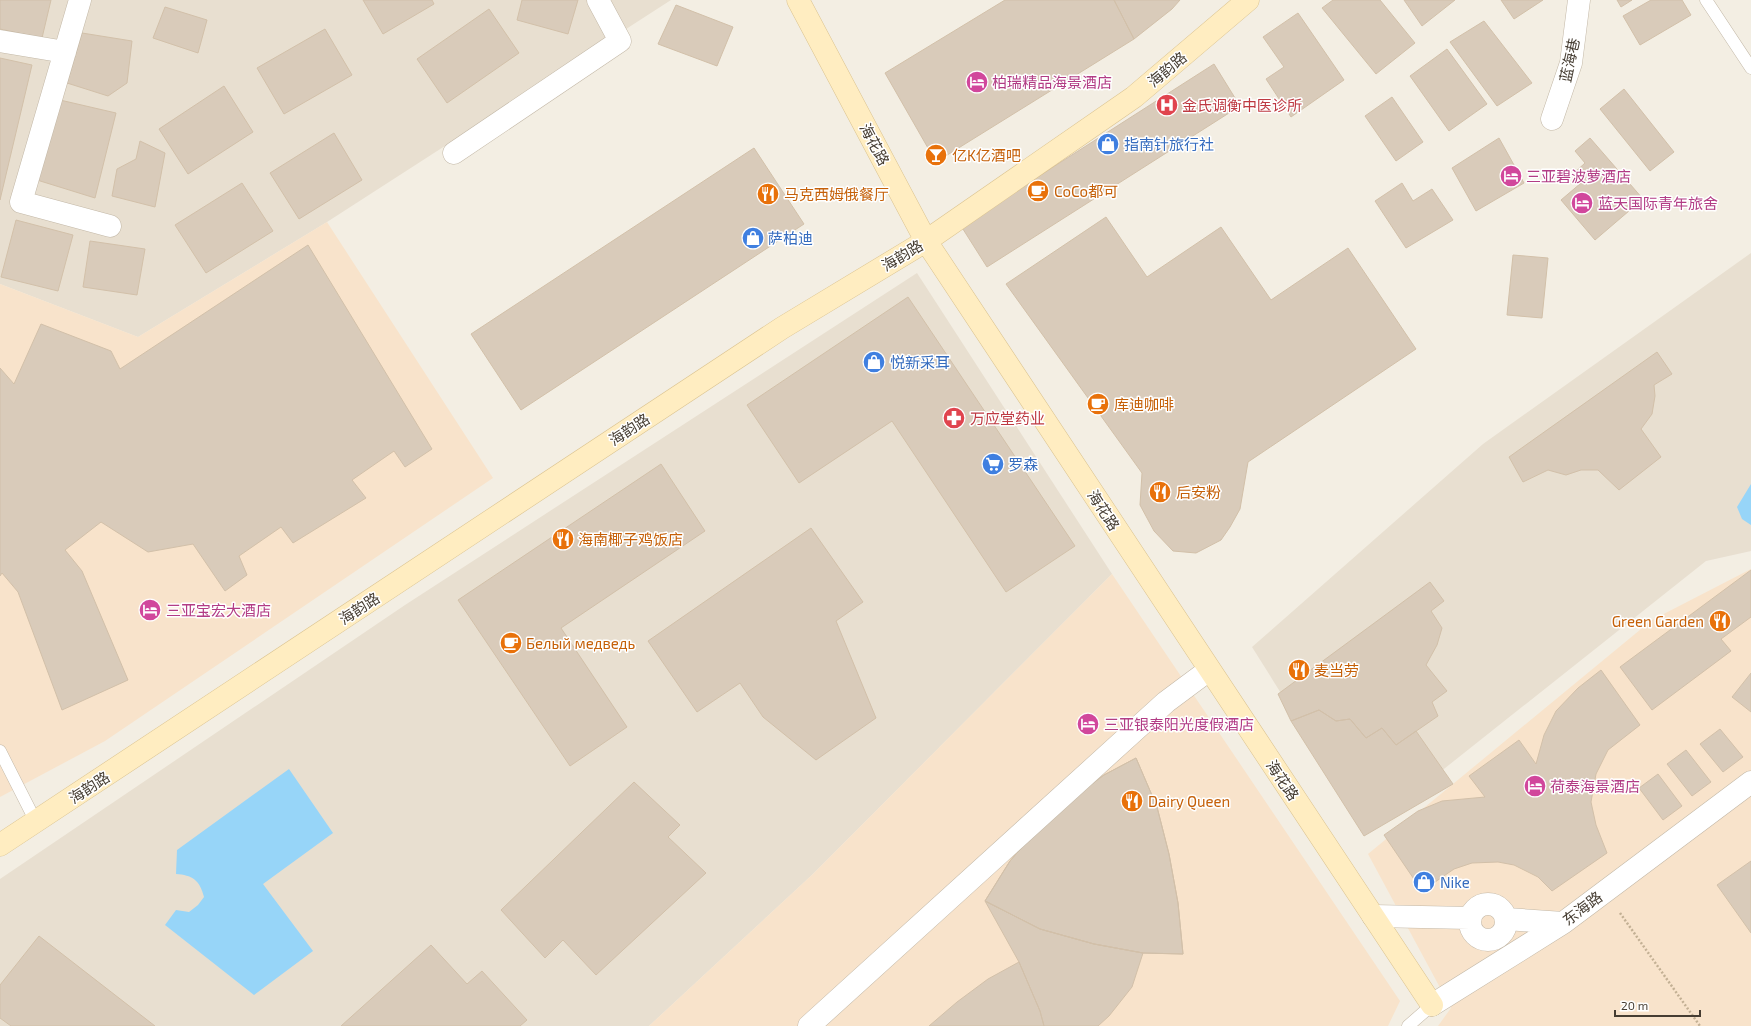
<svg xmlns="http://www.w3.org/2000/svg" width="1751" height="1026" font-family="'Exo 2','Noto Sans SC',sans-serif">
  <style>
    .residential { fill: #e8dfd0 }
    .commercial { fill: #f8e3cb }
    .water { fill: #97d5f8 }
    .building { fill: #d9cbba; stroke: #d2c0a9 }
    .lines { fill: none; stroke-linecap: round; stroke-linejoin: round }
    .lane-casing { stroke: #c3b8a7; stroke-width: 13 }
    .street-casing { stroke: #c3b8a7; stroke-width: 23 }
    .secondary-casing { stroke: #dbc38f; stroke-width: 23 }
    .path { stroke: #c3b094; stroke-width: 2.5; stroke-dasharray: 2 2; stroke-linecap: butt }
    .lane { stroke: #fff; stroke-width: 12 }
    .street { stroke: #fff; stroke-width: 22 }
    .secondary { stroke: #ffedc1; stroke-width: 22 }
    .labels { text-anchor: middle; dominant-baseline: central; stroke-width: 3; stroke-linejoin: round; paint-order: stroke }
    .street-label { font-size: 15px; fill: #463d32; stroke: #fff }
    .hotel-label { font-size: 15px; fill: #b23c85; stroke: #fff; text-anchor: start }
    .health-label { font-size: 15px; fill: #be3a42; stroke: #fff; text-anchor: start }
    .shop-label { font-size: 15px; fill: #366cbe; stroke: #fff; text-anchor: start }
    .food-label { font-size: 15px; fill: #c56008; stroke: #fff; text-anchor: start }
  </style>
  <rect width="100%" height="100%" fill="#f3eee3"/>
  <!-- residential -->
  <path class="residential" d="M0,0H671L327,222L138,337L0,284Z
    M1751,253V551L1706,561L1367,830L1252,647L1483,444Z
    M917,273L1112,574L813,874L649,1026H0V879L405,605Z"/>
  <!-- commercial -->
  <path class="commercial" d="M327,222L493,478L105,741L0,797V284L138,337Z
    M1751,569V1026H1438L1451,1008L1368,854L1652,620Z
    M1112,574L1400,1001L1388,1026H649L813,874Z"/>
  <!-- water -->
  <path class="water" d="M1751,484V525L1742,519L1737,507Z
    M289,769L333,833L263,884L313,951L254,995L165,925L176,910L189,912L198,905L204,897C200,880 192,875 176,874L177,850Z"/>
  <!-- building -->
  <path class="building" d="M0,0H51L42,38L0,29Z
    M363,0H432L434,4L383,34Z
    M522,0H578L568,34L517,20Z
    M1005,0H1114L1134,39L936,162L885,73Z
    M1114,0H1180L1172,9L1134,39Z
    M1333,0H1380L1415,43L1376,74L1322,8Z
    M1404,0H1455L1422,26Z
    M1501,0H1543L1514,19Z
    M1617,0H1632L1621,7Z
    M1651,0H1682L1691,15L1640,45L1623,16Z
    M676,5L733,27L717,66L658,44Z
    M165,7L207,20L198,53L153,38Z
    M489,9L519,53L447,103L417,59Z
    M1298,13L1344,80L1291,117L1266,79L1284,67L1263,37Z
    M1484,21L1532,83L1497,106L1450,42Z
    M325,29L352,75L284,114L257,68Z
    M82,33L132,41L127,83L108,96L67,83Z
    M1447,49L1487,104L1449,131L1410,76Z
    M0,58L32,65L0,200Z
    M1214,64L1240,106L987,267L961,226Z
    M224,86L253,132L188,174L159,129Z
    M1624,89L1674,152L1650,171L1600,109Z
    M1392,97L1423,142L1396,161L1365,116Z
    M60,100L116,113L95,198L37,180Z
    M334,133L362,180L299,219L270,173Z
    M1499,138L1524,183L1476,211L1452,168Z
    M1590,138L1643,199L1595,240L1561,200L1581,183L1573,174L1585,163L1575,151Z
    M140,141L165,153L155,207L112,196L117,169L136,159Z
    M754,148L804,224L521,410L471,334Z
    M242,183L273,231L206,273L175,225Z
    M1402,183L1413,201L1432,189L1453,220L1406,248L1375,201Z
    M1106,217L1147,277L1221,227L1271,300L1348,248L1416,349L1248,462L1240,509L1230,527L1221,540L1196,553L1173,551L1154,531L1140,505L1142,473L1006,284Z
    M16,220L73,235L58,291L1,277Z
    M90,241L145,249L137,295L83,287Z
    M308,245L432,449L405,467L394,451L352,480L366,498L293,543L281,527L239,556L247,575L225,591L193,544L148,552L101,522L65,550L82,571L128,680L62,710L18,592L2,573L0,576V368L14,384L41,324L111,351L120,369Z
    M1513,255L1548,258L1542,318L1507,315Z
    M908,297L1075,546L1006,592L892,421L799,483L747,405Z
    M1657,352L1672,374L1654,385L1655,396L1652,414L1641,429L1661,457L1619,490L1598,470H1581L1566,475L1548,470L1523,482L1509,457Z
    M661,464L705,531L561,628L627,727L570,766L458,600Z
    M811,528L863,602L836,621L876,718L816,760L763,717L740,683L697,712L648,641Z
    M1751,570V617L1721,639L1731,651L1652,710L1620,667Z
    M1430,582L1444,601L1431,611L1442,628L1437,645L1426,665L1447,691L1432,702L1438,716L1396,745L1382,728L1366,738L1350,719L1336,721L1319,710L1291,721L1278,694Z
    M1601,670L1640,725L1608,750L1596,774L1591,802L1596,825L1607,853L1552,891L1538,877L1514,865L1498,862L1472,863L1454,869L1422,891L1384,835L1418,811L1442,801L1485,797L1469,776L1519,740L1536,764L1544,735L1556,711L1578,688Z
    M1751,673V712L1732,697Z
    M1319,710L1336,721L1350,719L1366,738L1382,728L1396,745L1416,731L1453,784L1364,836L1291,721Z
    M1720,729L1743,757L1723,772L1700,744Z
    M1686,750L1711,782L1692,796L1667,764Z
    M1136,758L1157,807L1169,854L1178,903L1183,954L1143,953L1094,944L1040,929L985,901L1010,861L1039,827L1073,798L1104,775Z
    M1136,758L1157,807L1169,854L1178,903L1183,954L1143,953L1094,944L1040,929L985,901L1010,861L1039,827L1073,798L1104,775Z
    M1658,774L1682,806L1663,820L1639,788Z
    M634,782L680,825L668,837L706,873L596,975L563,940L545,958L501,910Z
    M1751,861V933L1717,885Z
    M985,901L1040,929L1094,944L1143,953L1132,987L1109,1016L1098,1026H1044L1040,1011L1019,962Z
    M39,936L155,1026H11L0,1018V985Z
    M431,945L467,984L482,971L527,1020L520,1026H341Z
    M1019,962L1040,1011L1044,1026H929L957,1002L988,979Z"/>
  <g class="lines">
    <!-- lane casing -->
    <g class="lane-casing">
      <path id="lane" d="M1706,0L1751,68
        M0,751L36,822
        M1408,1026L1432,1005"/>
    </g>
    <!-- street casing -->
    <g class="street-casing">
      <path id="street" d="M80,0L21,202L110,226
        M0,41L65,52
        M1552,119L1571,63L1579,0
        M454,153L620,41L598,0
        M1470 922a18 18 0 1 1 36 0a18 18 0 1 1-36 0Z
        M1373,916L1470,918
        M1507,919L1563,923
        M1432,1005L1563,923L1751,782
        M809,1026L1166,702L1209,670"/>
    </g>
    <!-- secondary casing -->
    <g class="secondary-casing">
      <path id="secondary" d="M798,0L926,241L1432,1005
        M0,845L782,328L926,241L1134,97L1248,0"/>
    </g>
    <!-- path -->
    <path class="path" d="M1620,913L1700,1026"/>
    <!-- lane -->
    <use href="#lane" class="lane"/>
    <!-- street -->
    <use href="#street" class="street"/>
    <!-- secondary -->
    <use href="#secondary" class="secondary"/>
  </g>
  <!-- icons -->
  <defs>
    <g id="hotel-disc" transform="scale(1.15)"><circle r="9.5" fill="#d1479c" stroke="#fff"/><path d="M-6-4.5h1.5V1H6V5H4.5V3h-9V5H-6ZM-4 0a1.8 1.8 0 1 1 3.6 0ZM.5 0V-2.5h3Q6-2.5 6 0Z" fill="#fff"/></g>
    <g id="hospital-disc" transform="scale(1.15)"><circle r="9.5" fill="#e0444e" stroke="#fff"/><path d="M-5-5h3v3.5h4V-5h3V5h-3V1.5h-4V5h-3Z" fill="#fff"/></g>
    <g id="shop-disc" transform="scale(1.15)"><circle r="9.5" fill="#3f7fe0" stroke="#fff"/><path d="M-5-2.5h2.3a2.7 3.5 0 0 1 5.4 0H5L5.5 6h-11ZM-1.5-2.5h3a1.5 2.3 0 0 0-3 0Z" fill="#fff"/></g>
    <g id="bar-disc" transform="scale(1.15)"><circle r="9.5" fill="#e8710a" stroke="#fff"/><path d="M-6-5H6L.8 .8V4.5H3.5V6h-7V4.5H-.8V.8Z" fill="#fff"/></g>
    <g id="cafe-disc" transform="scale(1.15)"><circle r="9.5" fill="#e8710a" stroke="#fff"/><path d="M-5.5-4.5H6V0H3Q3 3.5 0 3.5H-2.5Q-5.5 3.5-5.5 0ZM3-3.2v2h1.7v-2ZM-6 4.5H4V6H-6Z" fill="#fff"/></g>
    <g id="restaurant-disc" transform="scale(1.15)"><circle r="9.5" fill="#e8710a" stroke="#fff"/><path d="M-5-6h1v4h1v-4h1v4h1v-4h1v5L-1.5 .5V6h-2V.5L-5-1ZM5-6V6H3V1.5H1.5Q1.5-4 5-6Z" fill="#fff"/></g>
    <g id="pharmacy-disc" transform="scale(1.15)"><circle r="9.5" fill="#e0444e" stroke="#fff"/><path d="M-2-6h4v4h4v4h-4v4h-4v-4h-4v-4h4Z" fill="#fff"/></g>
    <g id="supermarket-disc" transform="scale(1.15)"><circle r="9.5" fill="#3f7fe0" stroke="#fff"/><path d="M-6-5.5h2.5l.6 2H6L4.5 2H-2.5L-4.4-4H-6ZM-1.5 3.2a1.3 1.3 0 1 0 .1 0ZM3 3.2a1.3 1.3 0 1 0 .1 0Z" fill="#fff"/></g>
  </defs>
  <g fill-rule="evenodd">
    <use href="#hotel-disc" x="977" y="82"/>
    <use href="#hospital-disc" x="1167" y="105"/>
    <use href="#shop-disc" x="1108" y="144"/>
    <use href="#bar-disc" x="936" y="155"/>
    <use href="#hotel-disc" x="1511" y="176"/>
    <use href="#cafe-disc" x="1038" y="191"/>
    <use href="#restaurant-disc" x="768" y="194"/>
    <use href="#hotel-disc" x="1582" y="203"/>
    <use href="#shop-disc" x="753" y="238"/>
    <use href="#shop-disc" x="874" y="362"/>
    <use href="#cafe-disc" x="1098" y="404"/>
    <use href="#pharmacy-disc" x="954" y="418"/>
    <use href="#supermarket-disc" x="993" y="464"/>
    <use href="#restaurant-disc" x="1160" y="492"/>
    <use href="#restaurant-disc" x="563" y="539"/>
    <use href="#hotel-disc" x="150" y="610"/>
    <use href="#restaurant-disc" x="1720" y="621"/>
    <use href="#cafe-disc" x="511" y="643"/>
    <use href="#restaurant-disc" x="1299" y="670"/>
    <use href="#hotel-disc" x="1088" y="724"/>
    <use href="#hotel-disc" x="1535" y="786"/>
    <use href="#restaurant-disc" x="1132" y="801"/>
    <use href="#shop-disc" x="1424" y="882"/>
  </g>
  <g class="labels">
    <!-- street labels -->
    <g class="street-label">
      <text transform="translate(1569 60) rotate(-78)">蓝海巷</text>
      <text transform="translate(1167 69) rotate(-40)">海韵路</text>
      <text transform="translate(875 144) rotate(62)">海花路</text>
      <text transform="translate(902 255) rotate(-31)">海韵路</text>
      <text transform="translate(629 429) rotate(-33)">海韵路</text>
      <text transform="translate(1104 510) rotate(57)">海花路</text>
      <text transform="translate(359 608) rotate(-33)">海韵路</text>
      <text transform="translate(1283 780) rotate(56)">海花路</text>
      <text transform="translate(89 787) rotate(-33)">海韵路</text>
      <text transform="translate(1582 908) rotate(-37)">东海路</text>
    </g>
    <!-- hotel labels -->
    <g class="hotel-label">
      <text x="992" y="82">柏瑞精品海景酒店</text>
      <text x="1526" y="176">三亚碧波萝酒店</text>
      <text x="1598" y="203">蓝天国际青年旅舍</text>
      <text x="166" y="610">三亚宝宏大酒店</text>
      <text x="1104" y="724">三亚银泰阳光度假酒店</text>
      <text x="1550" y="786">荷泰海景酒店</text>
    </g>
    <!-- health labels -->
    <g class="health-label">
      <text x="1182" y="105">金氏调衡中医诊所</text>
      <text x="970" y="418">万应堂药业</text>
    </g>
    <!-- shop labels -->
    <g class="shop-label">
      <text x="1124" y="144">指南针旅行社</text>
      <text x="768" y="238">萨柏迪</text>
      <text x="890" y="362">悦新采耳</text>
      <text x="1008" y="464">罗森</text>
      <text x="1440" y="882">Nike</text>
    </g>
    <!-- food labels -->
    <g class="food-label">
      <text x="952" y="155">亿K亿酒吧</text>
      <text x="1054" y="191">CoCo都可</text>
      <text x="784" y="194">马克西姆俄餐厅</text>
      <text x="1114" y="404">库迪咖啡</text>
      <text x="1176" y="492">后安粉</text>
      <text x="578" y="539">海南椰子鸡饭店</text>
      <text x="1704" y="621" text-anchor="end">Green Garden</text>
      <text x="526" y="643">Белый медведь</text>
      <text x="1314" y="670">麦当劳</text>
      <text x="1148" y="801">Dairy Queen</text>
    </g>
  </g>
  <!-- scale -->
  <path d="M1615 1010v6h85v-6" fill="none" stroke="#463d32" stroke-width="2"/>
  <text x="1621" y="1010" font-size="12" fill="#463d32" stroke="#ffffff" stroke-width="3" paint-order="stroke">20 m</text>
</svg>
